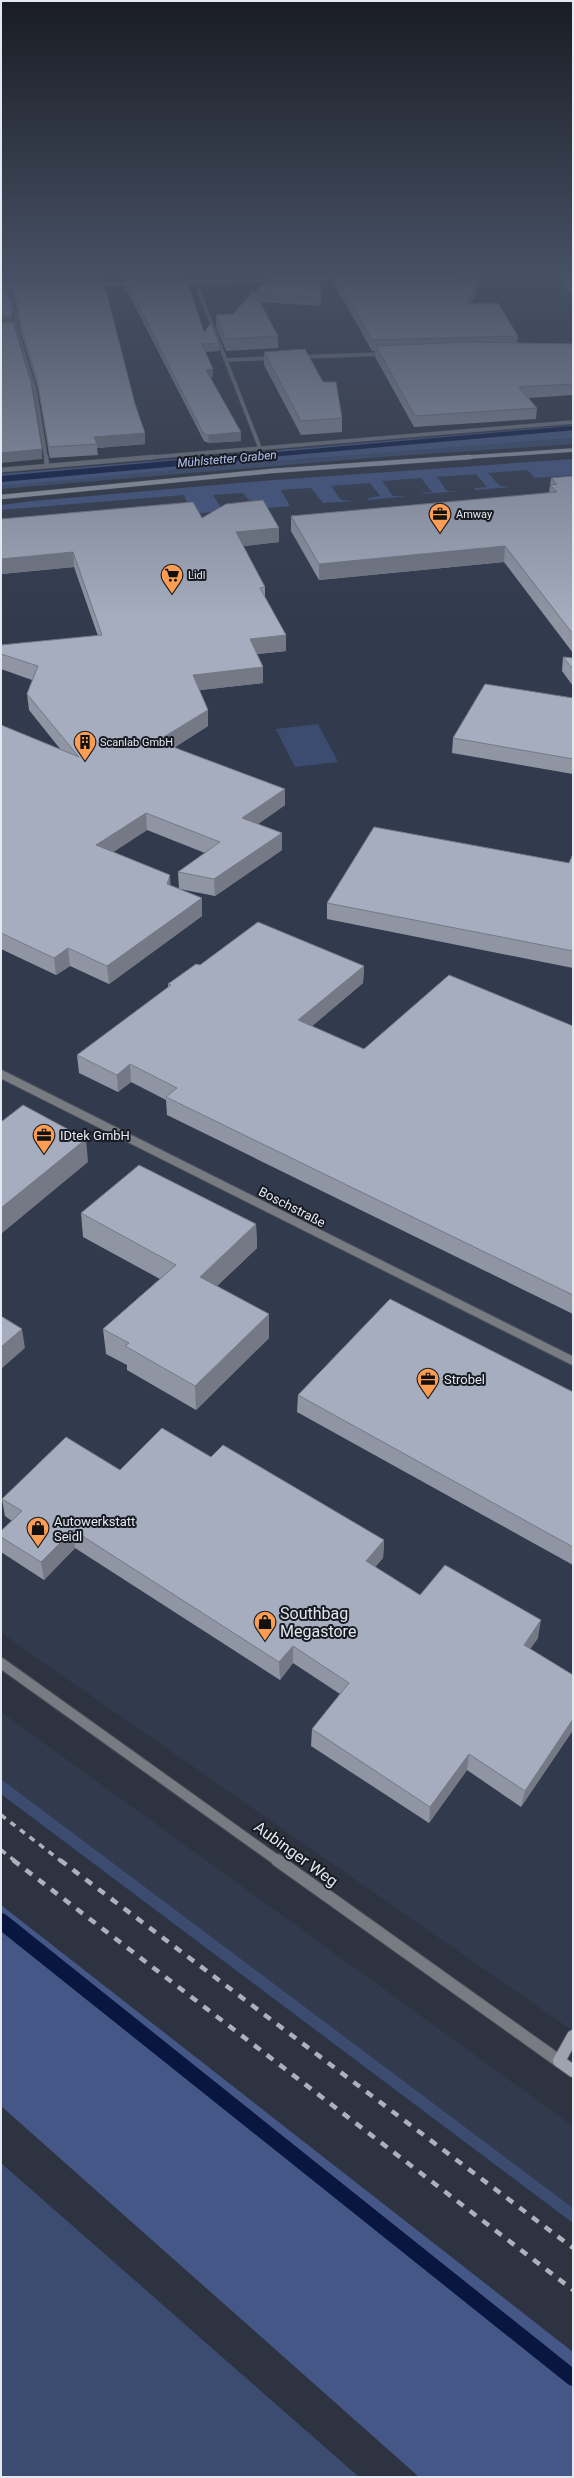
<svg xmlns="http://www.w3.org/2000/svg" width="574" height="2478" font-family="Roboto,sans-serif">
  <style>
    .built { fill: #323a4d }
    .green { fill: #3c4c71 }
    .forest { fill: #445786 }
    .lines { fill: none; stroke-linecap: round; stroke-linejoin: round }
    .stream-far2 { stroke: #091640; stroke-width: 4.5 }
    .stream-far1 { stroke: #091640; stroke-width: 6 }
    .stream { stroke: #091640; stroke-width: 16 }
    .street-far4-casing { stroke: #4a505c; stroke-width: 4.5 }
    .street-far3-casing { stroke: #4a505c; stroke-width: 5.5 }
    .street-far2-casing { stroke: #4a505c; stroke-width: 10 }
    .street-far1-casing { stroke: #4a505c; stroke-width: 12 }
    .street-casing { stroke: #4a505c; stroke-width: 14 }
    .secondary-far2-casing { stroke: #4a505c; stroke-width: 4.5 }
    .secondary-far1-casing { stroke: #4a505c; stroke-width: 5.5 }
    .secondary-casing { stroke: #4a505c; stroke-width: 14 }
    .street-far4 { stroke: #787b82; stroke-width: 3.5 }
    .street-far3 { stroke: #787b82; stroke-width: 4.5 }
    .street-far2 { stroke: #787b82; stroke-width: 8 }
    .street-far1 { stroke: #787b82; stroke-width: 10 }
    .street { stroke: #787b82; stroke-width: 12 }
    .secondary-far2 { stroke: #9ea3ae; stroke-width: 3.5 }
    .secondary-far1 { stroke: #9ea3ae; stroke-width: 4.5 }
    .secondary { stroke: #9ea3ae; stroke-width: 12 }
    .rail-far1 { stroke: #acb1bb; stroke-width: 3.5; stroke-dasharray: 6 6; stroke-linecap: butt }
    .rail { stroke: #acb1bb; stroke-width: 4.5; stroke-dasharray: 8 8; stroke-linecap: butt }
    .wall { fill: #8f95a3; fill-rule: evenodd }
    .shaded-wall { fill: #747985 }
    .building { fill: #a6adbe; stroke: #747985 }
    .labels { text-anchor: middle; dominant-baseline: central; stroke-width: 4; stroke-linejoin: round; paint-order: stroke }
    .far-poi-label { font-size: 11px; fill: #e4e8f1; stroke: #181b21; text-anchor: start }
    .far-water-label { font-size: 12px; font-style: italic; fill: #b2c5f2; stroke: #181b21 }
    .poi-label { font-size: 13px; fill: #e4e8f1; stroke: #181b21; text-anchor: start }
    .street-label { font-size: 13px; fill: #e4e8f1; stroke: #181b21 }
    .near-poi-label { font-size: 16px; fill: #e4e8f1; stroke: #181b21; text-anchor: start }
    .near-street-label { font-size: 16px; fill: #e4e8f1; stroke: #181b21 }
  </style>
  <rect width="100%" height="100%" fill="#2d3340"/>
  <!-- built -->
  <path class="built" d="M527,470L535,478L573,475V2031L1,1633V510L184,495L222,511L213,495L243,493L290,506L281,490L311,488L323,503L355,501H341L330,486L370,483L380,496L368,498L405,495L393,496L381,481L421,478L432,492L423,494L458,490L447,491L437,477L476,474L487,487L475,489L510,485L500,486L488,473Z
    M1,1712L573,2126V2208L1,1779Z"/>
  <!-- green -->
  <path class="green" d="M573,438V444L382,457L1,489V486L16,484L250,463Z
    M318,724L338,762L295,767L276,729Z
    M1,1779L573,2208V2223L1,1794Z
    M1,2163L359,2477H1Z"/>
  <!-- forest -->
  <path class="forest" d="M573,425V438L250,463L1,486V474Z
    M573,459V475L535,478L527,470L488,473L500,486L511,487L476,490L474,488L487,487L476,474L437,477L447,491H459L424,494L422,493L432,492L421,478L382,481L393,496H407L369,500L368,498L380,496L370,483L331,486L341,500L355,501L323,503L311,488L281,490L290,506L256,509L243,493L213,495L223,511L192,514L184,495L1,510V505L33,501L274,480Z
    M1,1905L573,2352V2477H419L1,2106Z"/>
  <g class="lines">
    <!-- stream-far2 -->
    <path class="stream-far2" d="M234,458L573,428"/>
    <!-- stream-far1 -->
    <path class="stream-far1" d="M1,479L246,457"/>
    <!-- stream -->
    <path class="stream" d="M1,1921L573,2378"/>
    <!-- street-far4 casing -->
    <g class="street-far4-casing">
      <path id="street-far4" d="M196,273L195,281L260,448
        M8,286L16,317V327L35,390L46,458
        M298,357L384,354
        M225,360L275,358
        M142,458L573,422"/>
    </g>
    <!-- street-far3 casing -->
    <g class="street-far3-casing">
      <path id="street-far3" d="M46,457L47,466
        M1,470L154,457"/>
    </g>
    <!-- street-far2 casing -->
    <g class="street-far2-casing">
      <path id="street-far2" d="M1,1074L573,1361"/>
    </g>
    <!-- street-far1 casing -->
    <g class="street-far1-casing">
      <path id="street-far1" d="M1,1663L278,1861"/>
    </g>
    <!-- street casing -->
    <g class="street-casing">
      <path id="street" d="M277,1860L559,2061"/>
    </g>
    <!-- secondary-far2 casing -->
    <g class="secondary-far2-casing">
      <path id="secondary-far2" d="M422,277L573,273
        M308,279L344,278
        M178,282L276,280
        M94,284L136,283
        M1,287L22,286
        M455,458L573,450"/>
    </g>
    <!-- secondary-far1 casing -->
    <g class="secondary-far1-casing">
      <path id="secondary-far1" d="M1,497L271,471L470,457"/>
    </g>
    <!-- secondary casing -->
    <g class="secondary-casing">
      <path id="secondary" d="M573,2036L559,2061L573,2071"/>
    </g>
    <!-- street-far4 -->
    <use href="#street-far4" class="street-far4"/>
    <!-- street-far3 -->
    <use href="#street-far3" class="street-far3"/>
    <!-- street-far2 -->
    <use href="#street-far2" class="street-far2"/>
    <!-- street-far1 -->
    <use href="#street-far1" class="street-far1"/>
    <!-- street -->
    <use href="#street" class="street"/>
    <!-- secondary-far2 -->
    <use href="#secondary-far2" class="secondary-far2"/>
    <!-- secondary-far1 -->
    <use href="#secondary-far1" class="secondary-far1"/>
    <!-- secondary -->
    <use href="#secondary" class="secondary"/>
    <!-- rail-far1 -->
    <path class="rail-far1" d="M1,1815L61,1861
      M1,1850L15,1861"/>
    <!-- rail -->
    <path class="rail" d="M13,1860L573,2290
      M60,1860L573,2248"/>
  </g>
  <!-- wall -->
  <path class="wall" d="M1,273H102V279L135,404L145,433V444L97,448L98,455L50,458L49,454L38,389L19,327L18,313L12,290V283H5L13,317V322L42,459Z
    M118,273H184L185,278L204,332L219,343V351L206,352L213,377L210,378L241,441L209,443L204,441L125,287V281H122Z
    M277,273H316L321,298V306L260,302L278,336V348L226,351L216,327V315L233,314L255,293L277,275Z
    M328,273H412L411,274H408V275L478,290L471,304L518,336L517,343L573,344V395L528,398L537,408L536,419L414,427L375,357V351H372L333,282V276H330Z
    M559,273H573V298L559,277Z
    M264,352L342,418V432L301,435L264,365Z
    M573,476V653L504,562L319,580L291,531V516L549,493L551,478Z
    M202,518L279,542L243,546L265,587V597L286,635V651L257,654L263,667V683L199,690L208,710V726L175,747L285,805L258,824L282,833V850L215,896L180,889L202,916L109,984L70,966L56,975L1,949V725L61,750L29,710L27,694L32,680L1,669V645L98,636L74,567L1,574V519ZM147,830L205,853L178,872L179,889L171,886L113,852Z
    M563,657L573,658V686L562,671Z
    M573,698V774L452,753L453,738Z
    M573,854V968L327,919V903L569,863Z
    M200,965L364,966L363,983L312,1026L364,1049L573,1026V1314L167,1115L166,1100L131,1082L118,1092L79,1073L77,1055L168,988V984Z
    M81,1213L256,1224L257,1248L217,1286L269,1314V1338L196,1410L127,1370V1365L106,1354L103,1329L160,1279L83,1237Z
    M573,1392V1565L297,1412L298,1395Z
    M211,1457L384,1540L383,1558L375,1567L420,1595L538,1638L530,1649L573,1675V1730L521,1807L467,1770L429,1823L311,1746L312,1729L340,1694L293,1663L280,1680L75,1548L44,1580L1,1552V1531L12,1521L5,1516L2,1499L120,1470Z"/>
  <!-- shaded-wall -->
  <path class="shaded-wall" d="M7,275L8,283L1,284V276Z
    M479,280L478,290L465,315L466,304Z
    M12,309L13,324L1,325V316Z
    M213,369V377L206,378V370Z
    M241,432V441L209,443L208,435Z
    M145,433V444L97,448V444L94,437Z
    M42,449V459L1,463V453Z
    M279,528V542L236,547V532Z
    M505,546L504,562L319,580V564Z
    M73,552L74,567L1,574V559Z
    M286,635V651L250,655V639Z
    M263,667V683L193,691V675Z
    M208,710V726L158,758L157,741Z
    M285,789V805L242,835V818Z
    M146,813L147,830L98,862L96,845Z
    M282,833V850L215,896L214,879Z
    M170,875L171,893L167,884Z
    M202,898V916L109,984L107,966Z
    M68,948L70,966L56,975L54,958Z
    M364,966L363,983L298,1038V1020Z
    M130,1064L131,1082L118,1092L117,1075Z
    M86,1139L88,1162L1,1234V1208Z
    M256,1224L257,1248L201,1301L200,1277Z
    M269,1314V1338L196,1410L195,1386Z
    M22,1329L25,1348L1,1369V1347Z
    M73,1530L75,1548L44,1580L41,1562Z
    M384,1540L383,1558L365,1579L366,1561Z
    M541,1620L538,1638L521,1662L524,1645Z
    M293,1646V1663L280,1680L279,1662Z
    M573,1719V1730L521,1807L525,1791Z
    M469,1754L467,1770L429,1823L430,1807Z"/>
  <!-- building -->
  <path class="building" d="M1,273H102L7,275L1,276Z
    M334,273H407L406,275L479,280L466,304L498,303L518,336L372,340Z
    M564,273H573V286Z
    M318,274L321,298L255,293L271,275Z
    M186,278L204,332L211,323L219,343L202,344L213,369L206,370L241,432L208,435L203,433L125,279Z
    M103,279L135,404L145,433L94,437L97,444L49,447L48,444L37,380L18,317V307L11,281Z
    M1,282H5L12,309V316H1Z
    M254,291L278,336L225,339L216,315L233,314Z
    M13,322L31,382L42,449L1,453V323Z
    M466,342L573,344V384L519,387L537,408L415,416L376,346Z
    M305,349L323,382H336L342,418L301,421L264,352Z
    M573,476V634L505,546L319,564L291,516L557,492L550,485L557,484L551,478Z
    M263,500L279,528L236,532L265,587L260,588L286,635L250,639L263,667L193,675L208,710L157,741L285,789L242,818L282,833L214,879L178,872L220,842L146,813L96,845L170,875L167,884L202,898L107,966L68,948L54,958L1,933V725L79,757L27,694L38,666L1,654V645L102,635L73,552L1,559V519L193,502L202,518L226,504Z
    M563,657L573,658V669Z
    M485,684L573,698V759L453,738Z
    M374,827L569,863L573,854V951L327,903Z
    M258,922L364,966L298,1020L364,1049L449,975L573,1026V1295L166,1097L177,1088L130,1064L117,1075L77,1055L171,985L168,984L196,964L200,965Z
    M23,1105L86,1139L1,1208V1122Z
    M139,1165L256,1224L200,1277L269,1314L195,1386L125,1346L129,1343L103,1329L176,1265L81,1213Z
    M390,1299L573,1392V1547L298,1395Z
    M1,1316L22,1329L1,1347Z
    M162,1428L211,1457L223,1445L384,1540L366,1561L420,1595L445,1565L541,1620L524,1645L573,1675V1719L525,1791L469,1754L430,1807L312,1729L349,1683L293,1646L279,1662L73,1530L41,1562L1,1537V1531L22,1511L2,1499L66,1437L120,1470Z"/>
  <!-- sky -->
  <linearGradient id="sky" x2="0" y2="1"><stop stop-color="#191c23"/><stop offset="0.44" stop-color="#465064"/><stop offset="1" stop-color="#465064" stop-opacity="0"/></linearGradient>
  <rect width="574" height="620" fill="url(#sky)"/>
  <!-- icons -->
  <defs>
    <g id="office-pin" transform="scale(1.15)"><path d="M0 17L-7.5 6A9.5 9.5 0 1 1 7.5 6Z" fill="#fc9d53" stroke="#181b21"/><path d="M-6-3h4V-5.5h4V-3h4V5H-6ZM-1-4.5V-3h2v-1.5ZM-6 0V1H6V0Z" fill="#111"/></g>
    <g id="supermarket-pin" transform="scale(1.15)"><path d="M0 17L-7.5 6A9.5 9.5 0 1 1 7.5 6Z" fill="#fc9d53" stroke="#181b21"/><path d="M-6-5.5h2.5l.6 2H6L4.5 2H-2.5L-4.4-4H-6ZM-1.5 3.2a1.3 1.3 0 1 0 .1 0ZM3 3.2a1.3 1.3 0 1 0 .1 0Z" fill="#111"/></g>
    <g id="building-pin" transform="scale(1.15)"><path d="M0 17L-7.5 6A9.5 9.5 0 1 1 7.5 6Z" fill="#fc9d53" stroke="#181b21"/><path d="M-4-6H4V6H1V3H-1V6H-4ZM-2.5-4.3h1.7v1.8h-1.7ZM.8-4.3h1.7v1.8H.8ZM-2.5-1h1.7V.8h-1.7ZM.8-1h1.7V.8H.8Z" fill="#111"/></g>
    <g id="shop-pin" transform="scale(1.15)"><path d="M0 17L-7.5 6A9.5 9.5 0 1 1 7.5 6Z" fill="#fc9d53" stroke="#181b21"/><path d="M-5-2.5h2.3a2.7 3.5 0 0 1 5.4 0H5L5.5 6h-11ZM-1.5-2.5h3a1.5 2.3 0 0 0-3 0Z" fill="#111"/></g>
  </defs>
  <g fill-rule="evenodd">
    <use href="#office-pin" x="440" y="514"/>
    <use href="#supermarket-pin" x="172" y="575"/>
    <use href="#building-pin" x="85" y="742"/>
    <use href="#office-pin" x="44" y="1135"/>
    <use href="#office-pin" x="428" y="1379"/>
    <use href="#shop-pin" x="38" y="1528"/>
    <use href="#shop-pin" x="265" y="1622"/>
  </g>
  <g class="labels">
    <!-- far-poi labels -->
    <g class="far-poi-label">
      <text x="456" y="514">Amway</text>
      <text x="188" y="575">Lidl</text>
      <text x="100" y="742">Scanlab GmbH</text>
    </g>
    <!-- far-water labels -->
    <g class="far-water-label">
      <text transform="translate(227 459) rotate(-5)">Mühlstetter Graben</text>
    </g>
    <!-- poi labels -->
    <g class="poi-label">
      <text x="60" y="1135">IDtek GmbH</text>
      <text x="444" y="1379">Strobel</text>
      <text x="54" y="1521">Autowerkstatt<tspan x="54" dy="15">Seidl</tspan></text>
    </g>
    <!-- street labels -->
    <g class="street-label">
      <text transform="translate(292 1207) rotate(27)">Boschstraße</text>
    </g>
    <!-- near-poi labels -->
    <g class="near-poi-label">
      <text x="280" y="1613">Southbag<tspan x="280" dy="18">Megastore</tspan></text>
    </g>
    <!-- near-street labels -->
    <g class="near-street-label">
      <text transform="translate(296 1854) rotate(36)">Aubinger Weg</text>
    </g>
  </g>
  <!-- border -->
  <rect width="574" height="2478" fill="none" stroke="#e4e8f1" stroke-width="4"/>
</svg>
